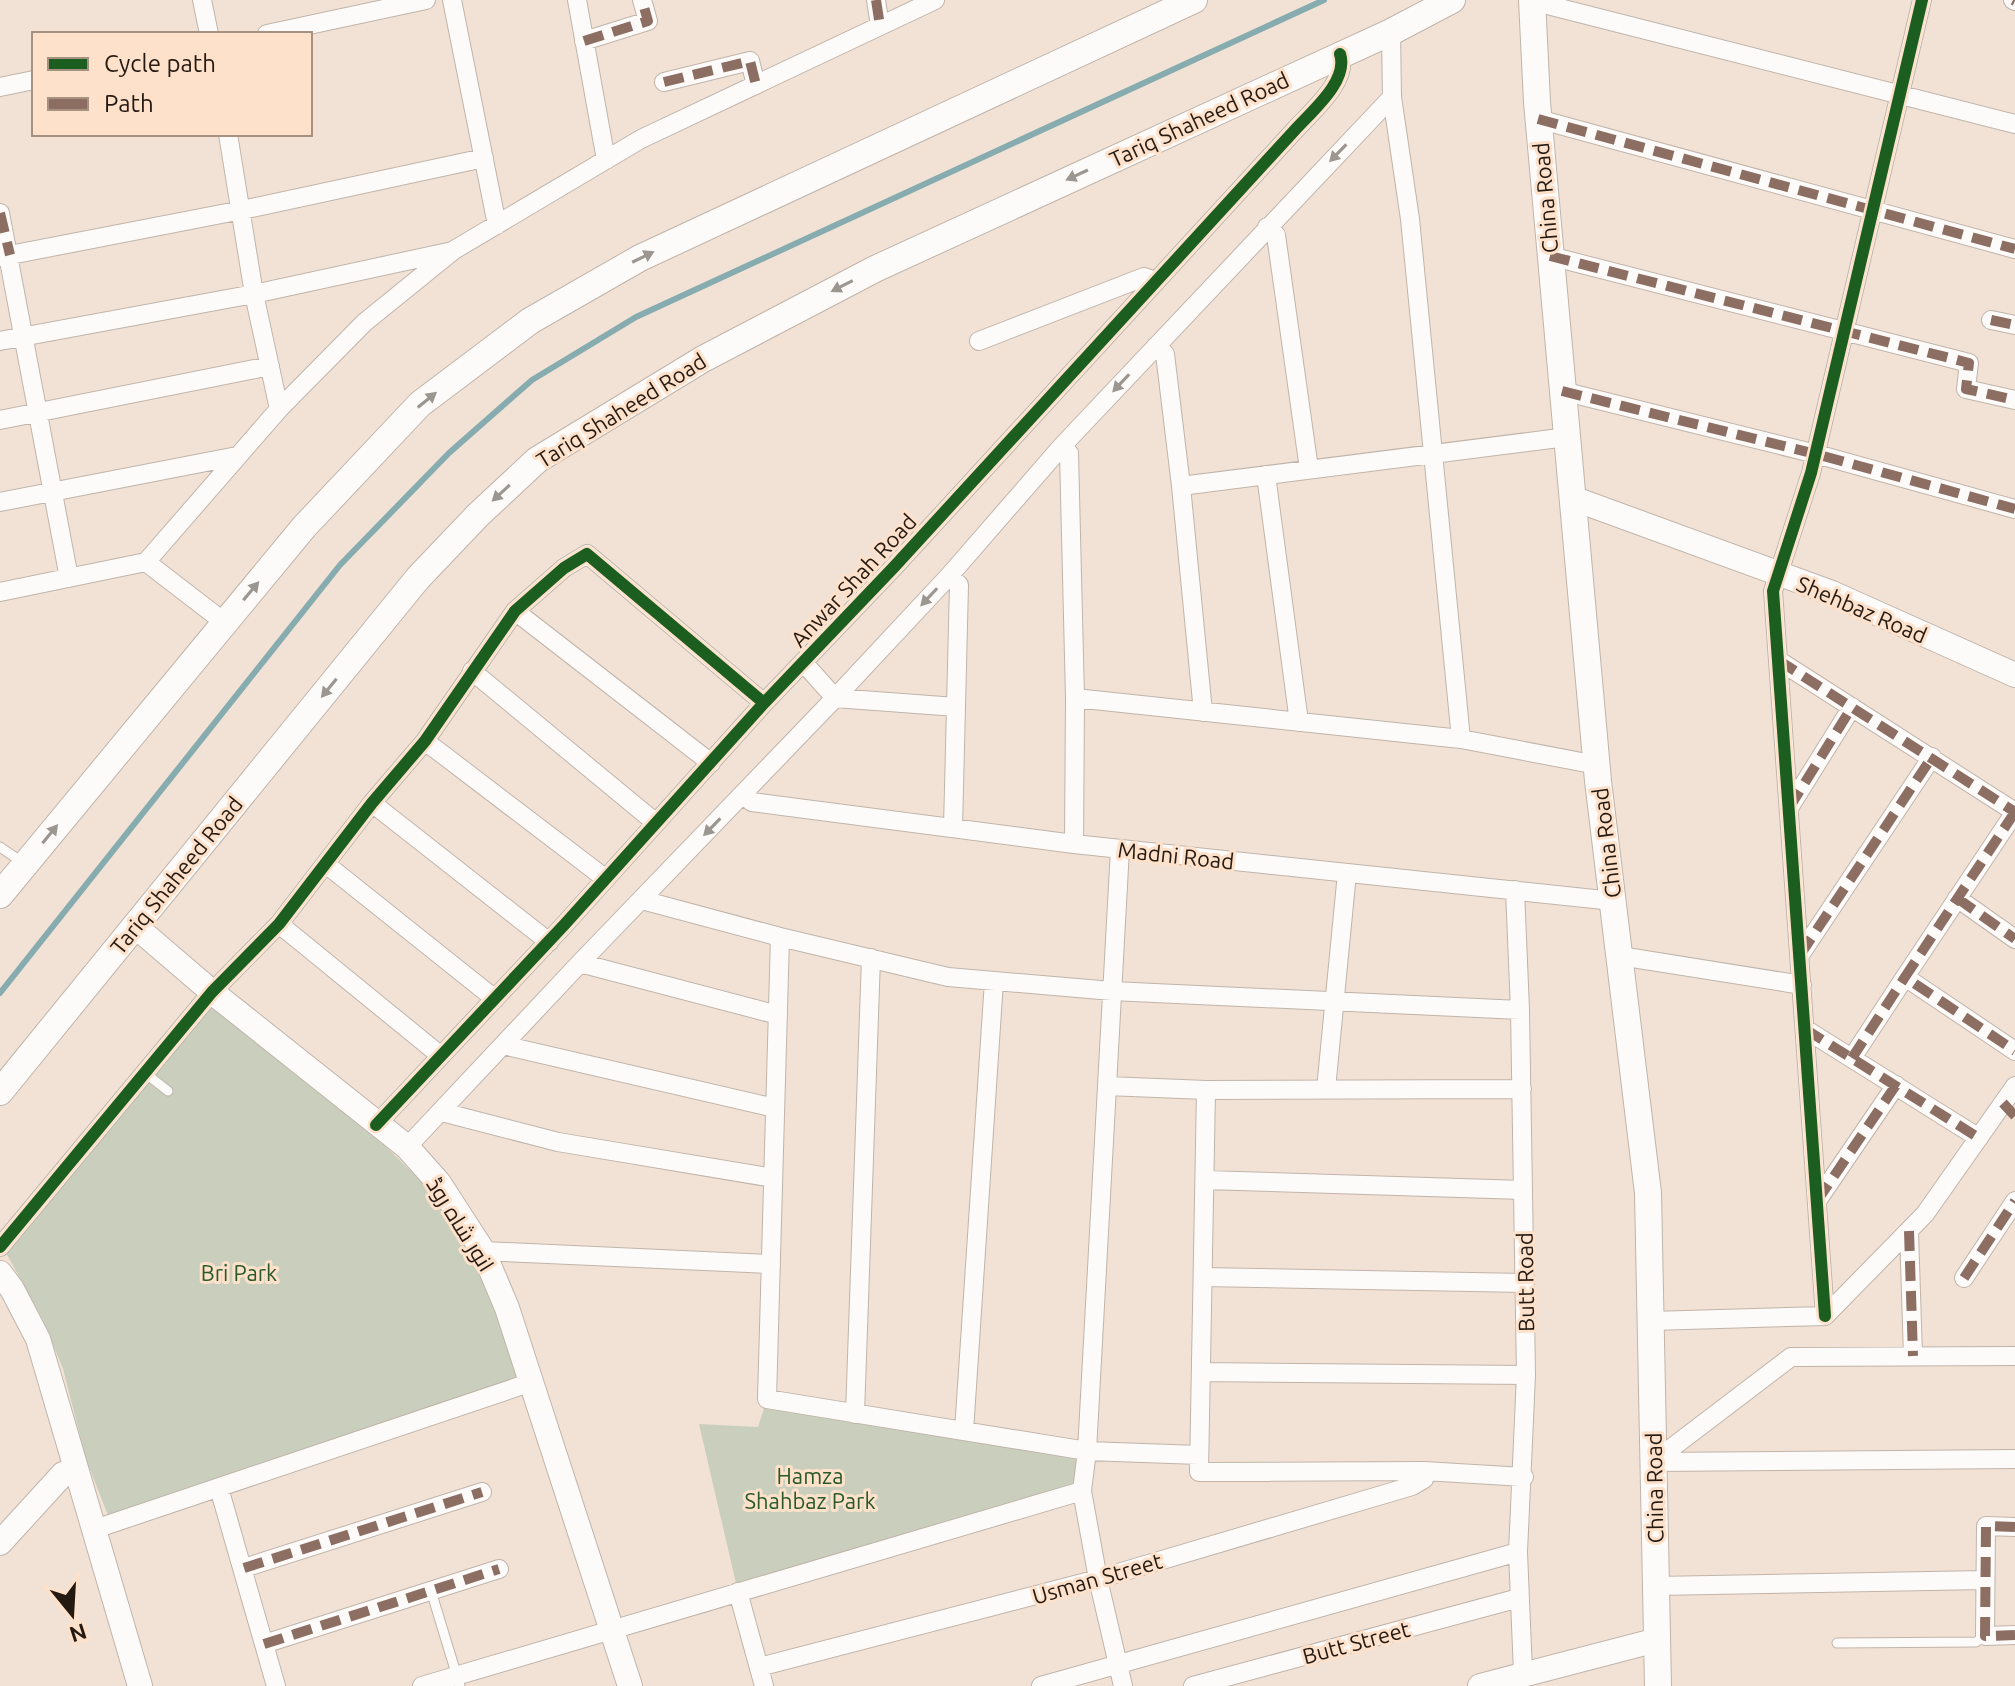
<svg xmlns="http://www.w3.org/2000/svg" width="2015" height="1686" font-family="Ubuntu,Cairo,sans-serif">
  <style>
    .green { fill: #c9cfbc }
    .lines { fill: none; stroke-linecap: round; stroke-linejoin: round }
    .stream { stroke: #86acaf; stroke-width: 6 }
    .service-casing { stroke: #c0b4aa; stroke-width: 11 }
    .minor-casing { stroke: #c0b4aa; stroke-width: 20 }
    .tertiary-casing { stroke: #c0b4aa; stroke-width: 26 }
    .secondary-casing { stroke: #c0b4aa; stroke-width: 28 }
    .service { stroke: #fdfbf9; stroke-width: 9 }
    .minor { stroke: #fdfbf9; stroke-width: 18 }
    .tertiary { stroke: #fdfbf9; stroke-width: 24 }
    .secondary { stroke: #fdfbf9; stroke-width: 26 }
    .quiet { stroke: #8d6e63; stroke-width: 10; stroke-dasharray: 20 10; stroke-linecap: butt }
    .cycleway-casing { stroke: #fee1ca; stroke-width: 17 }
    .cycleway { stroke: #1b5e20; stroke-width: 12 }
    .oneway { fill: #9c9691 }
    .labels { text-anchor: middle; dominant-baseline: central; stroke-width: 6; stroke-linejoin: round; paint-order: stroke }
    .street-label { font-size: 22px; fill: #251a12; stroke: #fee1ca }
    .park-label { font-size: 22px; fill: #285a29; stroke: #fee1ca }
  </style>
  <rect width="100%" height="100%" fill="#f2e2d6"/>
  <!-- green -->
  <path class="green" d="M211,1006L369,1130L433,1193L473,1255L523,1376L109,1518L86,1459L63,1369L42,1318L6,1253Z
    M767,1399L1087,1451L1082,1491L738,1592L699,1424L758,1427Z"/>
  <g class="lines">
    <!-- stream -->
    <path class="stream" d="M0,993L340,565L449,453L532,380L636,317L1324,0"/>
    <!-- service casing -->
    <g class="service-casing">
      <path id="service" d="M0,847L22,862
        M145,1073L168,1091
        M431,1591L460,1686
        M1837,1643L1976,1642L1985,1636"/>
    </g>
    <!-- minor casing -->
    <g class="minor-casing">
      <path id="minor" d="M202,0L209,34
        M452,0L497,225
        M577,0L606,160
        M876,0L880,26
        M2013,0L2015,1
        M1532,1L2015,124
        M1391,32L1392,97L1410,219L1461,739
        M267,34L426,0
        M584,41L648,21L642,0
        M664,82L750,61L756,85
        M0,87L34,80
        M1538,119L2015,249
        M228,134L254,294L279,409
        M0,213L69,578
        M1267,227L1276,235L1309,469
        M1550,256L1969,363L1966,389L2015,400
        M0,257L242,210L484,158
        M1991,320L2015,325
        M0,341L254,294L448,252
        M979,341L1144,277L1155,281
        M1156,346L1165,354L1181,486L1203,712
        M1562,391L1816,454L2015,509
        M0,420L270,366
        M1062,446L1069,453L1075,698L1074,844
        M1266,475L1299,722
        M1181,486L1567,437
        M0,502L237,456
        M146,562L279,409L365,322L454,250L641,139L935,0
        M949,576L959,585L953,828
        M0,592L146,562L224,622
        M515,611L711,763
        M1778,660L2015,812
        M803,662L835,698L956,707
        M472,671L656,823
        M1075,698L1461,739L1597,765
        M425,741L606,879
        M742,795L752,802L1074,844L1613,901
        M372,803L549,942
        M1789,808L1852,707
        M2015,812L1905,977L2015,1051
        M1120,849L1087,1451L1199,1455
        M327,865L495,999
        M1515,890L1520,1010L1526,1375L1518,1552L1523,1673
        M1957,898L2015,939
        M642,900L780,937L948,977L1112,991L1520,1010
        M279,924L441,1056
        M780,937L767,1399L1087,1451L1082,1491L1098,1579L1123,1686
        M1800,955L1932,757
        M1620,956L1802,985
        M580,963L778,1015
        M1805,1029L1979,1138
        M503,1045L775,1108
        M1852,1058L1905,977
        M1107,1086L1206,1090L1522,1089
        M1326,1089L1347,873
        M1206,1090L1199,1472L1424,1471L1524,1477
        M442,1112L558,1142L773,1178
        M376,1125L565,924L764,703L894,567L1294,131C1311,112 1349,81 1340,54
        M407,1147L580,963L835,698L949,576L1062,446L1392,97
        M1205,1180L1523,1190
        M1817,1201L1896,1085
        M1909,1231L1913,1356
        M0,1247L212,992L279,924L372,803L425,741L515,611L564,568L587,554L764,703
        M483,1251L771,1264
        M1203,1277L1525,1283
        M1964,1278L2015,1201
        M1825,1316L1773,591L1811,473L1922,0
        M1651,1321L1825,1316L1925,1214L2015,1086
        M1201,1372L1526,1375
        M855,1414L871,958
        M964,1431L994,981
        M1653,1462L1791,1357L2015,1356
        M1653,1462L2015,1459
        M219,1488L276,1686
        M2015,1527L1986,1526L1985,1636L2015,1635
        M95,1529L532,1382
        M244,1568L482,1492
        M1656,1586L1985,1580
        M738,1592L764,1686
        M264,1644L499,1569
        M759,1667L1098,1579L1412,1486L1424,1479V1471
        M422,1686L1082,1491
        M1041,1686L1518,1552
        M1193,1686L1519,1598"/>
    </g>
    <!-- tertiary casing -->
    <g class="tertiary-casing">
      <path id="tertiary" d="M1572,498L1832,593L2015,675
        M135,926L212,992L407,1147L439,1183L483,1251L507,1308L630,1686
        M0,1273L12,1289L38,1339L140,1686
        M0,1543L63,1474L75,1469
        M1480,1686L1657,1640"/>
    </g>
    <!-- secondary casing -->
    <g class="secondary-casing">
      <path id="secondary" d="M1532,0L1537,102L1598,781L1648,1193L1658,1686
        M0,895L304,527L420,404L530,321L640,258L1194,0
        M0,1092L418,578L478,515L537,460L703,359L875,269L1391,32L1452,0"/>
    </g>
    <!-- service -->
    <use href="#service" class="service"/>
    <!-- minor -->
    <use href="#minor" class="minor"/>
    <!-- tertiary -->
    <use href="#tertiary" class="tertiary"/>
    <!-- secondary -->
    <use href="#secondary" class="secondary"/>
    <!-- quiet -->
    <path class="quiet" d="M876,0L880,26
      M2013,0L2015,1
      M584,41L648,21L642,0
      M664,82L750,61L756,85
      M1538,119L2015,249
      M0,213L10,255
      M1550,256L1969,363L1966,389L2015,400
      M1991,320L2015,325
      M1562,391L1816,454L2015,509
      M1778,660L2015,812
      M1789,808L1852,707
      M2015,812L1905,977L2015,1051
      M1957,898L2015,939
      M1800,955L1932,757
      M1805,1029L1979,1138
      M1852,1058L1905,977
      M2003,1103L2015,1116
      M1817,1201L1896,1085
      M1909,1231L1913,1356
      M1964,1278L2015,1201
      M2015,1527L1986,1526L1985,1636L2015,1635
      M244,1568L482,1492
      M264,1644L499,1569"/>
    <!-- cycleway casing -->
    <g class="cycleway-casing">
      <path id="cycleway" d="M376,1125L565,924L764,703L894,567L1294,131C1311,112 1349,81 1340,54
        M0,1247L212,992L279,924L372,803L425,741L515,611L564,568L587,554L764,703
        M1825,1316L1773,591L1811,473L1922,0"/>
    </g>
    <!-- cycleway -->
    <use href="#cycleway" class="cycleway"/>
  </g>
  <!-- one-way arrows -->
  <defs><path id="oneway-solid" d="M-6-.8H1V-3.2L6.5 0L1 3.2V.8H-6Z" transform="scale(2)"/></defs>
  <g class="oneway">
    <use href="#oneway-solid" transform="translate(1338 153) rotate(134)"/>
    <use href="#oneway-solid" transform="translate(1077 175) rotate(155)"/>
    <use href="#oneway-solid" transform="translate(643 257) rotate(-26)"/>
    <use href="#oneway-solid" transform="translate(842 286) rotate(153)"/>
    <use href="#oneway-solid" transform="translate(1121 383) rotate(133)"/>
    <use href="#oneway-solid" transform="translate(427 400) rotate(-39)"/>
    <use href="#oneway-solid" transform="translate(501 493) rotate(137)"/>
    <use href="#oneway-solid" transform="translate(251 591) rotate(-50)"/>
    <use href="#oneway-solid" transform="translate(929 597) rotate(133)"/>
    <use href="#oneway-solid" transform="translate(329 688) rotate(129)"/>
    <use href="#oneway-solid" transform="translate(712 827) rotate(134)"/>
    <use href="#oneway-solid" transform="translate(50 834) rotate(-51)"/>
  </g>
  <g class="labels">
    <!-- street labels -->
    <g class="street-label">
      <text transform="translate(1199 119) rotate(-25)">Tariq Shaheed Road</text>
      <text transform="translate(1545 198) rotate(-95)">China Road</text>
      <text transform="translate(621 410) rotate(-32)">Tariq Shaheed Road</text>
      <text transform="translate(853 580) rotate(-47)">Anwar Shah Road</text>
      <text transform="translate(1862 609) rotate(23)">Shehbaz Road</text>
      <text transform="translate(1606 843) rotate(-97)">China Road</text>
      <text transform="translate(1176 855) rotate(6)">Madni Road</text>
      <text transform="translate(176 875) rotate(-51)">Tariq Shaheed Road</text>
      <text transform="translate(461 1224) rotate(58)">انور شاہ روڈ</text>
      <text transform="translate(1525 1282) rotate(-91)">Butt Road</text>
      <text transform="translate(1654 1488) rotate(-91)">China Road</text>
      <text transform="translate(1097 1578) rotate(-16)">Usman Street</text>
      <text transform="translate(1356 1642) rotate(-15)">Butt Street</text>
    </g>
    <!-- park labels -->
    <g class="park-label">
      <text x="239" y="1272">Bri Park</text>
      <text x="810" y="1475">Hamza<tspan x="810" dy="25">Shahbaz Park</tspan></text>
    </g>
  </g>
  <!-- legend -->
  <rect x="32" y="32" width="280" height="104" fill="#fee1ca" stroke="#a79180" stroke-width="2"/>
  <rect x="48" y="58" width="40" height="12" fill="#1b5e20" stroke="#a79180" stroke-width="2"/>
  <text x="104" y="72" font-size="24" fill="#251a12">Cycle path</text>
  <rect x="48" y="98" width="40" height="12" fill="#8d6e63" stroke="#a79180" stroke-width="2"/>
  <text x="104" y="112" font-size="24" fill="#251a12">Path</text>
  <!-- north arrow -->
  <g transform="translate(72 1614) rotate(162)" stroke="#fee1ca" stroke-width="6" paint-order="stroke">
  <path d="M0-6L14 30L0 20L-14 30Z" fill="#251a12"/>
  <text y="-12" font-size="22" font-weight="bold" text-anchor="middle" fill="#251a12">N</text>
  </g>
</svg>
